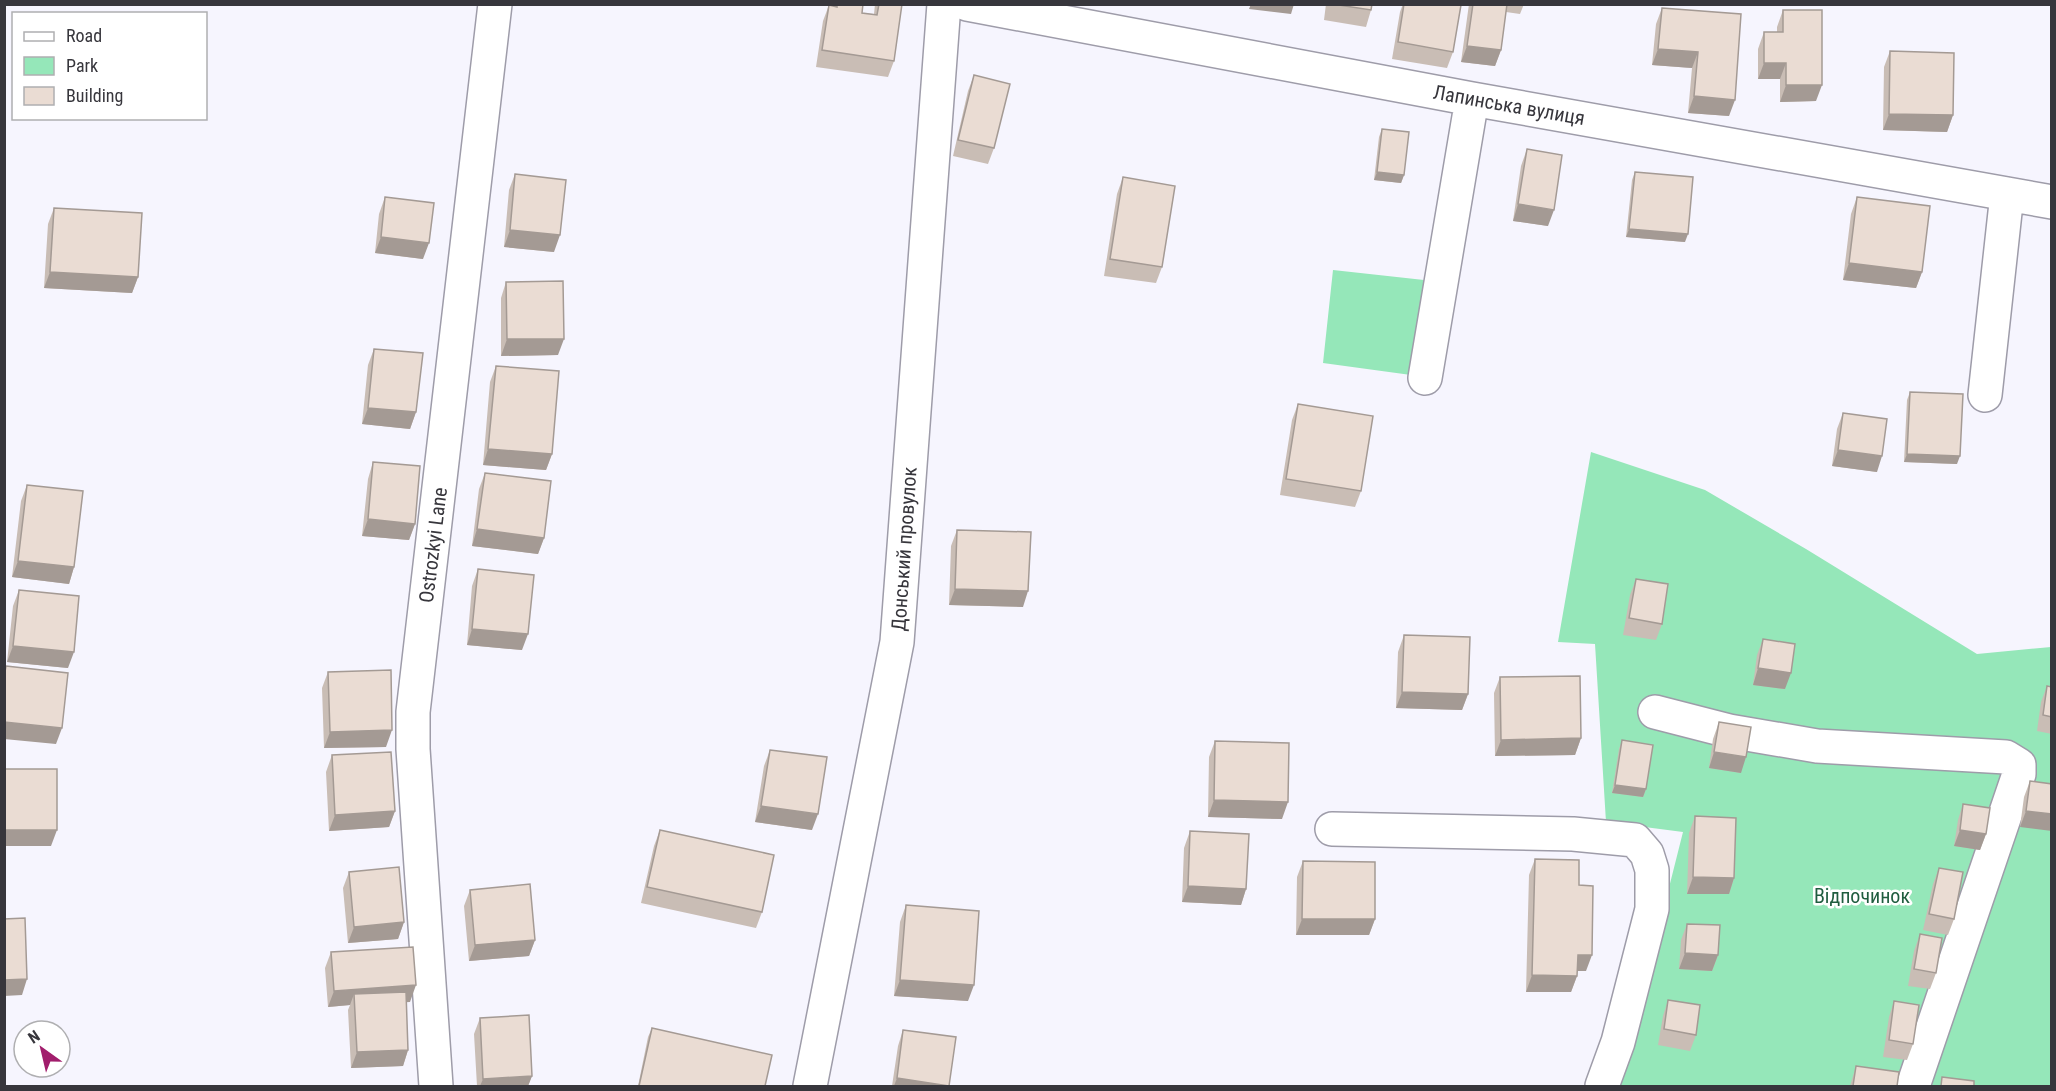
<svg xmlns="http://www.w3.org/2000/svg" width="2056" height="1091" font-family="'Roboto Condensed',sans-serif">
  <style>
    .green { fill: #95e7b9 }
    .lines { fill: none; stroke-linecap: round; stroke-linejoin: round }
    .minor-casing { stroke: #9e9ca9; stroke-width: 36 }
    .minor { stroke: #fff; stroke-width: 33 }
    .wall { fill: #c9bdb5 }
    .shaded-wall { fill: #a49a94 }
    .building { fill: #eadcd3; stroke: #a49a94; stroke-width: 1.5 }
    .labels { text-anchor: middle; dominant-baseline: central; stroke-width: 5; stroke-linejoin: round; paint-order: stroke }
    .street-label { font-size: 20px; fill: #37363c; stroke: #fff }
    .park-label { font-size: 20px; fill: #1f5d3f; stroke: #fff }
  </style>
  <rect width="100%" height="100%" fill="#f6f5fe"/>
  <!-- green -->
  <path class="green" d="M1333,270L1424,280L1411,375L1323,363Z
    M1591,452L1705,490L1806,549L1977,654L2051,647V1086H1619L1683,832L1606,822L1595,644L1558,642Z"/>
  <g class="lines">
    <!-- minor casing -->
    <g class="minor-casing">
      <path id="minor" d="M967,4L1472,99L2052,202
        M1425,378L1472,99
        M1985,395L2007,194
        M1655,712L1729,731L1817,746L2006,757L2019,765V774L1913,1086
        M1332,829L1573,834L1635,840L1647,854L1652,870V909L1618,1042L1602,1086
        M436,1086L413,749V712L495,4
        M810,1086L897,642L944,4"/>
    </g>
    <!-- minor -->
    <use href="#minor" class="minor"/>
  </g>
  <!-- wall -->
  <path class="wall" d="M834,4H863L862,13L874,14L875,4H902L894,61L888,77L816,67L823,21L829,5L833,6Z
    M1326,4H1372L1371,10L1366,27L1324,20Z
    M1403,4H1461L1453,52L1447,68L1392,59L1400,12Z
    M1469,4H1524L1520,14L1506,12L1501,50L1495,66L1461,62Z
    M1662,8L1741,14L1729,116L1688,113L1692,68L1652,65L1656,24Z
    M1783,10L1816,101L1780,102V79H1758V49L1764,32H1777V27Z
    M1890,51L1953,115L1947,132L1883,130L1884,67Z
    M974,75L994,148L988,164L953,156L968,91Z
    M1382,129L1404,175L1401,183L1374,180L1379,137Z
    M1527,149L1548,226L1513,221L1521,166Z
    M1635,172L1685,242L1626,237L1632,180Z
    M515,174L554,252L504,247L509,190Z
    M1123,177L1162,267L1156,283L1104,276L1117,194Z
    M385,197L423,259L375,253L379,214Z
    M1857,197L1922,272L1916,288L1843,280L1851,214Z
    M54,208L138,277L132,293L44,288L48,224Z
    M506,282L558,355L501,356V298Z
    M374,349L416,412L410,429L362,424L368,365Z
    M496,366L552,454L546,470L483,465L490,382Z
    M1910,392L1957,464L1904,462L1907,400Z
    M1298,404L1361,491L1355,507L1280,495L1292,420Z
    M1843,413L1877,472L1832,466L1837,429Z
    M373,462L415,524L409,540L362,536L368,479Z
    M485,473L544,538L538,554L472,546L479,489Z
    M27,485L74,567L69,584L12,577L21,501Z
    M957,530L1023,607L949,605L951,546Z
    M478,569L522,650L467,645L472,586Z
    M1636,579L1662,624L1656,640L1623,635L1630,595Z
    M19,590L68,668L7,662L13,606Z
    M1404,635L1468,694L1462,710L1396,708L1398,652Z
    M1763,639L1785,689L1753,685L1757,655Z
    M328,672L386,747L324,748L322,688Z
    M1500,677L1581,738L1575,755L1495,756L1494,693Z
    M2047,686L2052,687V734L2037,731L2041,702Z
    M1719,722L1741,773L1709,768L1713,739Z
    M1622,740L1646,789L1643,797L1612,793L1619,749Z
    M1215,741L1282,819L1208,817L1209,757Z
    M770,750L812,830L755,822L764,766Z
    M332,755L395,811L389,827L329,831L326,772Z
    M2030,781L2052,784L2020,827L2024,797Z
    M1963,804L1986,834L1980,850L1954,846L1958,820Z
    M1695,816L1734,878L1729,894H1687L1689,833Z
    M660,830L762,912L756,928L641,903L654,846Z
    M1190,831L1246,889L1241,905L1182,902L1184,848Z
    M1535,859L1579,885L1586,971H1577V976L1571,992H1526L1529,875Z
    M1303,861L1375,919L1369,935H1296L1297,877Z
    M1939,868L1954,919L1948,935L1923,930L1933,884Z
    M349,872L404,922L398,939L348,943L343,888Z
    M470,890L535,940L529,956L469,961L464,906Z
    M906,905L968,1001L894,996L900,922Z
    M1687,924L1718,955L1712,971L1679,969L1681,940Z
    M1920,934L1936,973L1930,989L1908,986L1914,951Z
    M331,952L410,1002H406L408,1050L403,1066L351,1068L348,1010L350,1005L328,1007L325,968Z
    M1668,1000L1696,1035L1690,1051L1658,1045L1663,1016Z
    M1894,1001L1913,1044L1907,1060L1883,1057L1889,1017Z
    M480,1018L532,1076L528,1086H477L474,1034Z
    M652,1028L765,1086H638L648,1037Z
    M903,1030L949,1086H892L898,1046Z
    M1856,1066L1897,1086H1850Z"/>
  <!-- shaded-wall -->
  <path class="shaded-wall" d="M1251,4H1294L1291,14L1249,9Z
    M1467,46L1501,50L1495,66L1461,62Z
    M1658,49L1698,52L1692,68L1652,65Z
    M1764,63H1786L1780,79H1758Z
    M1786,85H1822L1816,101L1780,102Z
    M1694,96L1735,100L1729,116L1688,113Z
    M1889,114L1953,115L1947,132L1883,130Z
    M1377,172L1404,175L1401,183L1374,180Z
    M1518,204L1554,210L1548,226L1513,221Z
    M1629,229L1688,234L1685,242L1626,237Z
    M510,230L560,235L554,252L504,247Z
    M381,237L429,243L423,259L375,253Z
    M1849,263L1922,272L1916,288L1843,280Z
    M50,272L138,277L132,293L44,288Z
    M507,339H564L558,355L501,356Z
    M368,408L416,412L410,429L362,424Z
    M488,449L552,454L546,470L483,465Z
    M1838,450L1882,456L1877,472L1832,466Z
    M1907,454L1960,456L1957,464L1904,462Z
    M368,519L415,524L409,540L362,536Z
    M477,529L544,538L538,554L472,546Z
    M18,561L74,567L69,584L12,577Z
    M955,589L1028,591L1023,607L949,605Z
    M472,629L528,634L522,650L467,645Z
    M13,646L74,652L68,668L7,662Z
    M1758,668L1791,673L1785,689L1753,685Z
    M1402,692L1468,694L1462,710L1396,708Z
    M4,722L62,728L56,744L4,739Z
    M392,730L386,747L324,748L330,732Z
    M1581,738L1575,755L1495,756L1501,740Z
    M1714,752L1746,757L1741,773L1709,768Z
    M1615,785L1646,789L1643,797L1612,793Z
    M1214,800L1288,802L1282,819L1208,817Z
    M761,806L818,814L812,830L755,822Z
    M395,811L389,827L329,831L335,815Z
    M2026,811L2052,814V831L2020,827Z
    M4,830H57L51,846H4Z
    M1960,830L1986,834L1980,850L1954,846Z
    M1693,877L1734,878L1729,894H1687Z
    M1188,886L1246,889L1241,905L1182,902Z
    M1302,919H1375L1369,935H1296Z
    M404,922L398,939L348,943L354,927Z
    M535,940L529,956L469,961L475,945Z
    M1685,953L1718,955L1712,971L1679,969Z
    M1578,955H1592L1586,971H1572Z
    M1532,975L1577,976L1571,992H1526Z
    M27,979L22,995L4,996V980Z
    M900,980L974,985L968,1001L894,996Z
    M416,985L410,1002L355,1005L354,994L350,1005L328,1007L334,991Z
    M408,1050L403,1066L351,1068L357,1052Z
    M532,1076L528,1086H480L483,1079Z
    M897,1078L949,1086H894Z"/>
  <!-- building -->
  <path class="building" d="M837,4H863L862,13L877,15L879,4H902L894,61L822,50L829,5L837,7Z
    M1332,4H1372L1371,10Z
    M1404,4L1461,5L1453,52L1398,42Z
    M1473,4H1507L1501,50L1467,46Z
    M1662,8L1741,14L1735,100L1694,96L1698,52L1658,49Z
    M1783,10H1822V85H1786V63H1764V32H1783Z
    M1890,51L1954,53L1953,115L1889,114Z
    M974,75L1010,84L994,148L958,140Z
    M1382,129L1409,132L1404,175L1377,172Z
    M1527,149L1562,155L1554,210L1518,204Z
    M1635,172L1693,177L1688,234L1629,229Z
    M515,174L566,180L560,235L510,230Z
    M1123,177L1175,186L1162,267L1110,259Z
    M385,197L434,203L429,243L381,237Z
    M1857,197L1930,206L1922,272L1849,263Z
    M54,208L142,213L138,277L50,272Z
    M563,281L564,339H507L506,282Z
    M374,349L423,353L416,412L368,408Z
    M496,366L559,371L552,454L488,449Z
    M1910,392L1963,394L1960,456L1907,454Z
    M1298,404L1373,416L1361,491L1286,479Z
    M1843,413L1887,419L1882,456L1838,450Z
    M373,462L420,466L415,524L368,519Z
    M485,473L551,481L544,538L477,529Z
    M27,485L83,491L74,567L18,561Z
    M957,530L1031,532L1028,591L955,589Z
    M478,569L534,575L528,634L472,629Z
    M1636,579L1668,584L1662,624L1629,618Z
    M19,590L79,596L74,652L13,646Z
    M1404,635L1470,637L1468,694L1402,692Z
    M1763,639L1795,644L1791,673L1758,668Z
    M6,666L68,673L62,728L4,722V677Z
    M391,670L392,730L330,732L328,672Z
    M1580,676L1581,738L1501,740L1500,677Z
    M2047,686L2052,687V717L2043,715Z
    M1719,722L1751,727L1746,757L1714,752Z
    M1622,740L1653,745L1646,789L1615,785Z
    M1215,741L1289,743L1288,802L1214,800Z
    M770,750L827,757L818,814L761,806Z
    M391,752L395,811L335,815L332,755Z
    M4,769H57V830H4Z
    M2030,781L2052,784V814L2026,811Z
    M1963,804L1990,808L1986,834L1960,830Z
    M1695,816L1736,818L1734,878L1693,877Z
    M660,830L774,855L762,912L647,887Z
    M1190,831L1249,834L1246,889L1188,886Z
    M1535,859L1579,860V885L1593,886L1592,955H1578L1577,976L1532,975Z
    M1303,861L1375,862V919H1302Z
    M399,867L404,922L354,927L349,872Z
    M1939,868L1963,872L1954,919L1929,914Z
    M530,884L535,940L475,945L470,890Z
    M906,905L979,911L974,985L900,980Z
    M25,918L27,979L4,980V919Z
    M1687,924L1720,925L1718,955L1685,953Z
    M1920,934L1942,938L1936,973L1914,969Z
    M413,947L416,985L334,991L331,952Z
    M406,992L408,1050L357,1052L354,994Z
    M1668,1000L1700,1005L1696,1035L1664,1029Z
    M1894,1001L1919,1005L1913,1044L1889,1040Z
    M529,1015L532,1076L483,1079L480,1018Z
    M652,1028L772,1055L765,1086H639Z
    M903,1030L956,1037L949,1086L897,1078Z
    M1856,1066L1899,1072L1897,1086H1853Z
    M1942,1077L1974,1081V1086H1941Z"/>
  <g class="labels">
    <!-- street labels -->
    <g class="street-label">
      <text transform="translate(1509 105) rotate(10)">Лапинська вулиця</text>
      <text transform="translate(433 545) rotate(-83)">Ostrozkyi Lane</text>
      <text transform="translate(904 549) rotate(-86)">Донський провулок</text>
    </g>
    <!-- park labels -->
    <g class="park-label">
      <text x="1862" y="896">Відпочинок</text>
    </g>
  </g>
  <!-- border -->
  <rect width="2056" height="1091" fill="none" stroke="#37363c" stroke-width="12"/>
  <!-- legend -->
  <rect x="12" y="12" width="195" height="108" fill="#ffffff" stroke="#afafb1" stroke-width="1.5"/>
  <rect x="24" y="32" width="30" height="9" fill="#ffffff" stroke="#afafb1" stroke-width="1.5"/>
  <text x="66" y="42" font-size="18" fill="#37363c">Road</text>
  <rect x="24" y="57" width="30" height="18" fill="#95e7b9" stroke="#afafb1" stroke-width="1.5"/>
  <text x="66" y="72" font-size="18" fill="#37363c">Park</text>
  <rect x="24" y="87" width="30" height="18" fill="#eadcd3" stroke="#afafb1" stroke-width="1.5"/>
  <text x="66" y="102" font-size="18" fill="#37363c">Building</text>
  <!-- north arrow -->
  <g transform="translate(42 1049) rotate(326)"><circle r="28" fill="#ffffff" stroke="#afafb1" stroke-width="1.5"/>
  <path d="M0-4.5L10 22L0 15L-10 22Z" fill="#a11d6c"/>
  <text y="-9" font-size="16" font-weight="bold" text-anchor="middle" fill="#37363c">N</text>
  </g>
</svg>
